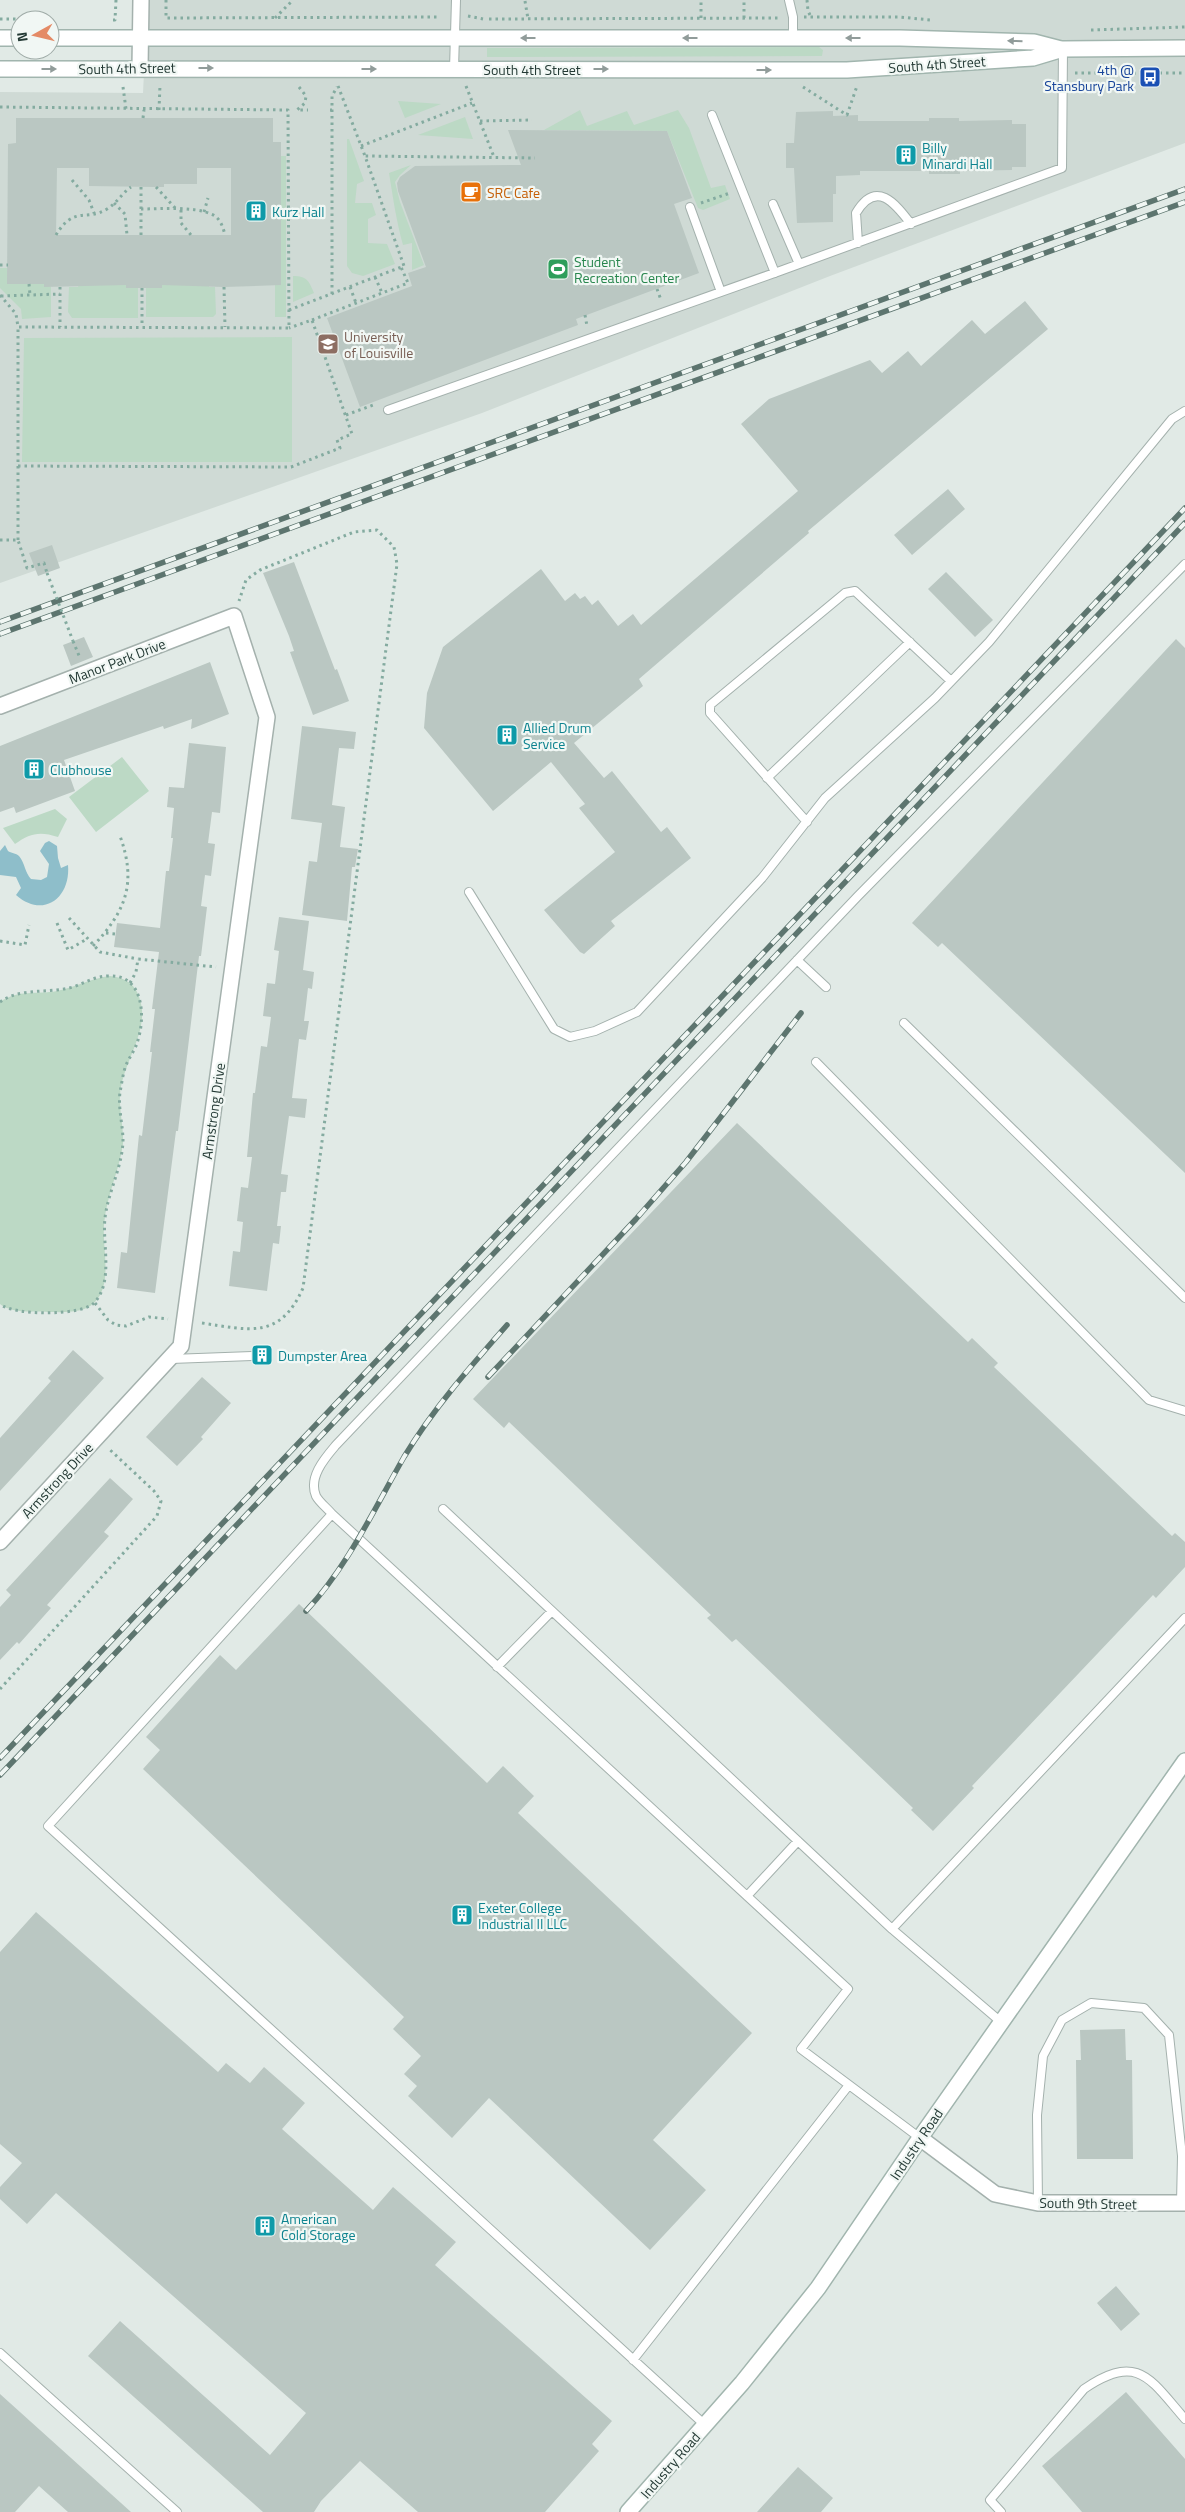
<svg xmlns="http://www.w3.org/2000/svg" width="1185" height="2512" font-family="'Titillium Web',sans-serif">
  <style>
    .built { fill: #cfdad5 }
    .green { fill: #bcd9c5 }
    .water { fill: #8ebeca }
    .building { fill: #bac7c2; fill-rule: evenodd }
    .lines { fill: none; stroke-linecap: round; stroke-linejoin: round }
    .service-casing { stroke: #a4b1ad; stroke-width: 10 }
    .minor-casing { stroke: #a4b1ad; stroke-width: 18 }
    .secondary-casing { stroke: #a1b5ae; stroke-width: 18 }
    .path { stroke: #84aba0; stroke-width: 3; stroke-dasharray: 2.5 4; stroke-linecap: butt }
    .service { stroke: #fff; stroke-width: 8 }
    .minor { stroke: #fff; stroke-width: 15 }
    .secondary { stroke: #fff; stroke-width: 15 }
    .rail-casing { stroke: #5d756f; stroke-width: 5.5 }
    .rail { stroke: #f1f7f4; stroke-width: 4; stroke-dasharray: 11; stroke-linecap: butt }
    .path-bridge { stroke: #84aba0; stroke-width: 3; stroke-dasharray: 2.5 4; stroke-linecap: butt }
    .oneway { fill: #919c9a }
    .labels { text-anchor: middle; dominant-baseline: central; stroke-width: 4.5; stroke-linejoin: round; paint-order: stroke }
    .street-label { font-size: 14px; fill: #233934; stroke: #f1f7f4 }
    .transit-label { font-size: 14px; fill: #164399; stroke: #f1f7f4; text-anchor: end }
    .culture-label { font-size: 14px; fill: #0d838f; stroke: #f1f7f4; text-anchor: start }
    .food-label { font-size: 14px; fill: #c56008; stroke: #f1f7f4; text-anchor: start }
    .leisure-label { font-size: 14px; fill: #27864d; stroke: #f1f7f4; text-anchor: start }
    .education-label { font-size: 14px; fill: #785e54; stroke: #f1f7f4; text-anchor: start }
  </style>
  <rect width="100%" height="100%" fill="#e1eae6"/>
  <!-- built -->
  <path class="built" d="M144,0H1185V143L830,276L482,413L0,583V92L143,93L146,32Z"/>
  <!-- green -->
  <path class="green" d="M819,47L823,50L822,56L487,57V48Z
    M398,101L441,104L405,118Z
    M580,110L587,126L627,111L634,125L678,110L689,128L711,188L725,185L730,199L703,210L698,208L667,131L544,130Z
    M465,117L473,139L418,135Z
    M347,139H349L364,181L357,184L355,203H372L376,215L368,219V243L387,244L395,264L363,276L352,273L347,266Z
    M281,156H286V317H275V285H281Z
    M411,165L400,175L395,182L400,202L424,265L412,270V243L403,245C396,220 393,197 389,173Z
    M0,268H7L8,284H44L51,287V317L22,319L21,309L0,288Z
    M293,276C307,276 309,281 314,293L293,302Z
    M79,284L126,285L138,288V318H72L68,312L69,287H78Z
    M162,285H209V287H215L216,314L213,317H146V288H162Z
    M292,337V462H22L24,338Z
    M122,757L149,791L96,832L69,797Z
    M55,809L67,819L58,837C40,831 30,833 15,844L3,828Z
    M110,976C126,978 136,984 140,1000C150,1031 122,1063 120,1095C119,1111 124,1128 123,1144C119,1172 106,1197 104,1225C102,1249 113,1283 95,1302C84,1314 62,1312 48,1312C33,1311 12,1314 0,1304V1002C19,989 36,995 57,991C76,987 92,978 110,976Z"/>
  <!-- water -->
  <path class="water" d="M49,841L57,846L58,858L61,868L68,865C71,898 43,919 16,895L21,888L16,877L0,875V851L5,845L8,851C11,853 16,853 19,856C25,863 25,873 31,879L41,880L47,877L49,864L40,851L45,843Z"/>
  <!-- building -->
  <path class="building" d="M833,111V116L858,115V121H929V118H959V121L1012,120V124H1026V167H1012V170L960,171V174H929V171H860V175L836,176V194H833V222L797,223L794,168H786V143H794L796,112Z
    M16,118H273V142H281V285L224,287L162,285V288H126V285L44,287V284H7L8,144L16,143ZM57,168H89V186L156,187H164V184H197V168H231V235H56Z
    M508,130L667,131L692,198L674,204L699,273L576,319L578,325L360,407L327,318L412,286L408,273L426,267L398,191L397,183L400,177L415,166L521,165Z
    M1025,301L1048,329L808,531L809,533L639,679L643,686L574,743L604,778L612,771L661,832L667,827L691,858L611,921L615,926L584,954L580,952L544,910L615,852L579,808L585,804L551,762L493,811L424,728L427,693L443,647L541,569L565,601L575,593L580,599L585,596L592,605L598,600L618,626L633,614L641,625L798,491L741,424L769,399L870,360L882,373L908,351L921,366L972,320L985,334Z
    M948,489L965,509L912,555L894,535Z
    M52,545L60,568L38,576L29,553Z
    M294,562L335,670L337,669L349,701L313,715L290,652L294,651L289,636L263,573Z
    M946,572L993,620L975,637L928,589Z
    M84,637L93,657L71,666L63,645Z
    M1176,639L1185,648V1173L942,943L938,947L912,923Z
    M210,662L229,714L191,729L192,719L164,729L163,726L64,760L75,791L16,813L14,807L0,812V746Z
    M302,726L356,732L354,749L339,748L332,805L345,807L340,847L358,849L355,867H352L347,921L302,915L309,861L317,862L322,823L291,819Z
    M189,743L226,747L220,813L212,812L208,843L215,844L211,876L205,875L201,906L207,907L201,956H199L178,1131H176L155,1293L117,1288L121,1252L127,1253L139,1135L142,1136L152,1052H150L155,1009H152L159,952L114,947L117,923L160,928L166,871H169L173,838H171L174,808L167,807L169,787L184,788Z
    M279,917L309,921L303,970L314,972L312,989L308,988L306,1005L304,1021H309L306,1040L299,1039L292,1098L307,1099L305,1118L289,1116L281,1174L288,1175L286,1192H281L277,1226H281L279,1244L273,1243L267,1291L229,1286L233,1251L240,1252L243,1222L237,1221L241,1187L248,1188L252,1157H247L253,1093H255L261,1046L267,1047L271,1017L263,1016L267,983L275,984L279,951L274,950Z
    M737,1123L968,1342L972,1338L998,1363L994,1367L1172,1536L1175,1533L1185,1542V1567L1156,1598L1153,1595L972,1786L974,1788L933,1831L911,1810L913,1808L736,1639L732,1642L707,1618L711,1615L509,1422L504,1428L473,1399Z
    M73,1350L104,1378L0,1491V1438L51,1381L48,1378Z
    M202,1377L231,1403L201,1437L203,1439L177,1466L146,1437Z
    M110,1478L133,1499L104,1532L109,1536L47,1605L51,1608L19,1644L17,1642L0,1660V1607L11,1595L6,1590Z
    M299,1604L487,1783L503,1766L534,1796L518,1813L752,2033L653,2140L706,2190L650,2250L489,2098L452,2138L408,2096L417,2086L404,2074L421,2056L393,2029L404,2017L143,1769L160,1750L146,1737L220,1655L236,1670Z
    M36,1912L218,2072L226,2063L250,2083L264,2067L305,2103L282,2129L373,2210L393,2187L456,2242L435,2265L612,2421L592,2444L599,2451L545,2512H418L360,2461L321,2501L314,2512H263L88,2356L120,2321L270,2455L306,2413L56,2193L27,2224L0,2199V2187L22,2163L0,2144V1952Z
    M1125,2029L1126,2060H1132L1133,2159H1077L1076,2060H1081L1080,2030Z
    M1116,2286L1140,2314L1121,2331L1097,2303Z
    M1126,2392L1185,2459V2512H1082L1042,2466Z
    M0,2394L131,2512H68L39,2486L15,2512H0Z
    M798,2467L833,2498L821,2512H757Z"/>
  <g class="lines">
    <!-- service casing -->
    <g class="service-casing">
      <path id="service" d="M789,0L793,17V38
        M454,69L456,0
        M712,115L775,273
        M773,204L799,264
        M690,207L721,292
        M858,243L856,213C876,179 895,203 911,224
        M388,410L780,271L1062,168L1063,49
        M767,778L910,642
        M807,822L710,713V705L845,593L855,591L951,681
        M469,892L554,1029L570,1037L595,1031L637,1012L762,878L825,798L935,698L989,642L1172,419L1185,411
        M797,960L826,987
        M904,1023L1185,1298
        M816,1062L1149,1400L1185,1411
        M171,1359L252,1356
        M443,1509L892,1929
        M332,1514C328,1509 319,1502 316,1496C308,1477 325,1458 336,1445L858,896L1185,564
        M497,1667L552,1611
        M747,1896L798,1841
        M1001,2022L892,1929L1185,1618
        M1038,2203L1037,2115L1043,2056L1062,2020L1091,2003L1144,2008L1169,2035L1182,2156H1185
        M1181,2203L1182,2156
        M0,2353L177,2512
        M633,2360L849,2085
        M705,2425L48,1826L332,1514L848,1989L801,2049L920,2138
        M1001,2512L990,2500L1084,2389C1138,2352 1150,2379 1185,2419"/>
    </g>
    <!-- minor casing -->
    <g class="minor-casing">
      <path id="minor" d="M140,68L141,0
        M0,706L234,616L267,717L181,1346L0,1542
        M920,2138L995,2194L1038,2203H1185"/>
    </g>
    <!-- secondary casing -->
    <g class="secondary-casing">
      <path id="secondary" d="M0,38H20
        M50,38H900L1034,42L1061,49
        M0,69L847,70L1033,58L1063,49L1185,48
        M628,2512L742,2383L818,2288L920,2138L1185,1761"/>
    </g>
    <!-- path -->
    <path class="path" d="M166,0V18L440,17
      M807,0L808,11L811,17
      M525,1L528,19
      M468,16L483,19
      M804,17H899L931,20
      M275,18L293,0
      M701,18V2
      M744,18V0
      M0,19H49
      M489,19L781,18
      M113,20H115L116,0
      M1091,30L1185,27
      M1075,73H1185
      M338,86L365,156
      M466,86L494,157
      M123,87L126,109
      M299,87L306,96L305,103L297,110H308
      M803,87L847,115L857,86
      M0,107L288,110L289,328L18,327L16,314L0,295
      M159,110L160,85
      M330,110H332V96L337,87
      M143,118L144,110
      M480,121L532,120
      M361,146L472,103
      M72,180L89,200L94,213
      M156,187L177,210
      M114,203L125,214L127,235
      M701,203L730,193
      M141,209C161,209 193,206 211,214C220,217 223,227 225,235
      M181,210V223L191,235
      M204,212L208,198
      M56,235C74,205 86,222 107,209C117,203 122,193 131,187
      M141,235V187
      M0,265H8
      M375,277L382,293
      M29,284L30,295
      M60,287V327
      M224,287L225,327
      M350,287L356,303
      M142,288V327
      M657,289L661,300
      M332,294V110
      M1,296L60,294
      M289,310L404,266L365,156L535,158
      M585,315L587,326
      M312,320L408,283L401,267
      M346,415L376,404
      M18,466L291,467L340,448L337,440L352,434L312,320L289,328
      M0,540H18L27,568L44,563L47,573
      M18,540V327
      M73,641L80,658
      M69,918L100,952L138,959
      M57,923L68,950L87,939
      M106,933L116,934
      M0,941L25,945L29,925
      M93,946C126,911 137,883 120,836
      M130,983L136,972L138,959L216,967
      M0,1002C21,987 48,994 73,987C85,983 95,976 109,976C144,974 146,1018 137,1043C135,1050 130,1056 127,1063C123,1071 122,1083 120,1092C118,1109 123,1125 123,1141C122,1168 108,1192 105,1218C102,1244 114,1282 94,1303C81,1316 14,1316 0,1304
      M95,1303L108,1320L116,1325L126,1326L149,1317L168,1319
      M202,1323C249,1330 280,1340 303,1288L397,564L394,547L377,530L354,532L260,570L246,580L239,601
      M0,1689L157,1516L161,1501L154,1491L108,1448"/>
    <!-- service -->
    <use href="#service" class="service"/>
    <!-- minor -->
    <use href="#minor" class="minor"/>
    <!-- secondary -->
    <use href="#secondary" class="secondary"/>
    <!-- rail casing -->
    <g class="rail-casing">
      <path id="rail" d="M0,622L1185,189
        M0,634L1185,202
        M488,1377L636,1219L686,1162L801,1013
        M306,1611C348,1566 373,1511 404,1457C433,1409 470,1367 507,1325
        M0,1758L1185,508
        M0,1775L1185,523"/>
    </g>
    <!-- rail -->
    <use href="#rail" class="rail"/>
    <!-- path-bridge -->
    <path class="path-bridge" d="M47,573L73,641"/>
  </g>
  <!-- one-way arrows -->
  <defs><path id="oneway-solid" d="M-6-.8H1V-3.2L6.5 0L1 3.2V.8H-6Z" transform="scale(1.25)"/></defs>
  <g class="oneway">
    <use href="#oneway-solid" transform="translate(528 38) rotate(180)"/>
    <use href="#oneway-solid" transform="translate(690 38) rotate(180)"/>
    <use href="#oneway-solid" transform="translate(853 38) rotate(180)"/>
    <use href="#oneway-solid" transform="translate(1015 41) rotate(-178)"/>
    <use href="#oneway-solid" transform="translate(206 68)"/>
    <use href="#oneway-solid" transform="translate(49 69)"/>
    <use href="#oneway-solid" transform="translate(369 69)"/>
    <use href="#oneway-solid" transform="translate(601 69)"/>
    <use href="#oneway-solid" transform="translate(764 70)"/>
  </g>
  <!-- icons -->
  <defs>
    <g id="bus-square" transform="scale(1.125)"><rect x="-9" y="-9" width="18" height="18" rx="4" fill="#1a4fb4" stroke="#f1f7f4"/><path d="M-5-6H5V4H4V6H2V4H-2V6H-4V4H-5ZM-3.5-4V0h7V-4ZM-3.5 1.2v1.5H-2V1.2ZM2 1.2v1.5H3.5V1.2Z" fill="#fff"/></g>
    <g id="building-square" transform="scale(1.125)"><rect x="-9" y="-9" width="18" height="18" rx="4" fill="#0f9aa8" stroke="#f1f7f4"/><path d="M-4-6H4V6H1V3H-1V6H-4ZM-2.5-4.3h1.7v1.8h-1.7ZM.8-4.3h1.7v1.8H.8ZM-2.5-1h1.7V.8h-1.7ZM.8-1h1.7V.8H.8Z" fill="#fff"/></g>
    <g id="cafe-square" transform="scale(1.125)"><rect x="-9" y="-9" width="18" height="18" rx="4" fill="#e8710a" stroke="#f1f7f4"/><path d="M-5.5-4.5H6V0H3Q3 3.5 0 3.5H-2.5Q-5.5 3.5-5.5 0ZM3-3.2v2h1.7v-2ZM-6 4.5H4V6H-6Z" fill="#fff"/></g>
    <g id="stadium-square" transform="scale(1.125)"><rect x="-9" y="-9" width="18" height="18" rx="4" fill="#2e9e5b" stroke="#f1f7f4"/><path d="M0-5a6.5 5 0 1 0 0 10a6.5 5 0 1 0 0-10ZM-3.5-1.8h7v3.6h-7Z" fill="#fff"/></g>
    <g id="university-square" transform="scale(1.125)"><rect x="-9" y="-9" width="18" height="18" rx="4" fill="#8d6e63" stroke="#f1f7f4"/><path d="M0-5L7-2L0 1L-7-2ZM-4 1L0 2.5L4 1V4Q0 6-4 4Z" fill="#fff"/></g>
  </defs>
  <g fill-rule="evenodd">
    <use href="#bus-square" x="1150" y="77"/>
    <use href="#building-square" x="906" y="155"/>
    <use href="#cafe-square" x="471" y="192"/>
    <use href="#building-square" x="256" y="211"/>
    <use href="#stadium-square" x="558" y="269"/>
    <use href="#university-square" x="328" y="344"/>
    <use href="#building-square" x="507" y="735"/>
    <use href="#building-square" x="34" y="769"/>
    <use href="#building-square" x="262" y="1355"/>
    <use href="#building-square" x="462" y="1915"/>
    <use href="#building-square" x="265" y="2226"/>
  </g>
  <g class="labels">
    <!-- street labels -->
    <g class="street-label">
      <text transform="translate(937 64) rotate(-4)">South 4th Street</text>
      <text transform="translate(127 68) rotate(-1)">South 4th Street</text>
      <text x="532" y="69">South 4th Street</text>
      <text transform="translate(117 661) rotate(-21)">Manor Park Drive</text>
      <text transform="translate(213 1111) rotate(-82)">Armstrong Drive</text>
      <text transform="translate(57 1480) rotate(-47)">Armstrong Drive</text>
      <text transform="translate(916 2144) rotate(-56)">Industry Road</text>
      <text transform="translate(1088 2203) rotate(1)">South 9th Street</text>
      <text transform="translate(670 2465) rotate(-49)">Industry Road</text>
    </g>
    <!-- transit labels -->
    <g class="transit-label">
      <text x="1134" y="69">4th @<tspan x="1134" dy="16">Stansbury Park</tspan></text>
    </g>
    <!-- culture labels -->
    <g class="culture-label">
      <text x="922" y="147">Billy<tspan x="922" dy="16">Minardi Hall</tspan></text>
      <text x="272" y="211">Kurz Hall</text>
      <text x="523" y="727">Allied Drum<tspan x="523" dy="16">Service</tspan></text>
      <text x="50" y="769">Clubhouse</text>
      <text x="278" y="1355">Dumpster Area</text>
      <text x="478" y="1907">Exeter College<tspan x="478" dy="16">Industrial II LLC</tspan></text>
      <text x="281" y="2218">American<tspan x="281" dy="16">Cold Storage</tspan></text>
    </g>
    <!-- food labels -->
    <g class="food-label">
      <text x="487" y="192">SRC Cafe</text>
    </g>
    <!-- leisure labels -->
    <g class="leisure-label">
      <text x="574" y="261">Student<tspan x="574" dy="16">Recreation Center</tspan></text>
    </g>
    <!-- education labels -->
    <g class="education-label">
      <text x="344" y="336">University<tspan x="344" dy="16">of Louisville</tspan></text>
    </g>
  </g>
  <!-- north arrow -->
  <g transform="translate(35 35) rotate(262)"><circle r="24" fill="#f1f7f4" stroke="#9faba7"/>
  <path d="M0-4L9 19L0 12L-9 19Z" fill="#e48a65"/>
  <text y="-8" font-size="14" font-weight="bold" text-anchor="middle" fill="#233934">N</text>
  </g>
</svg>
